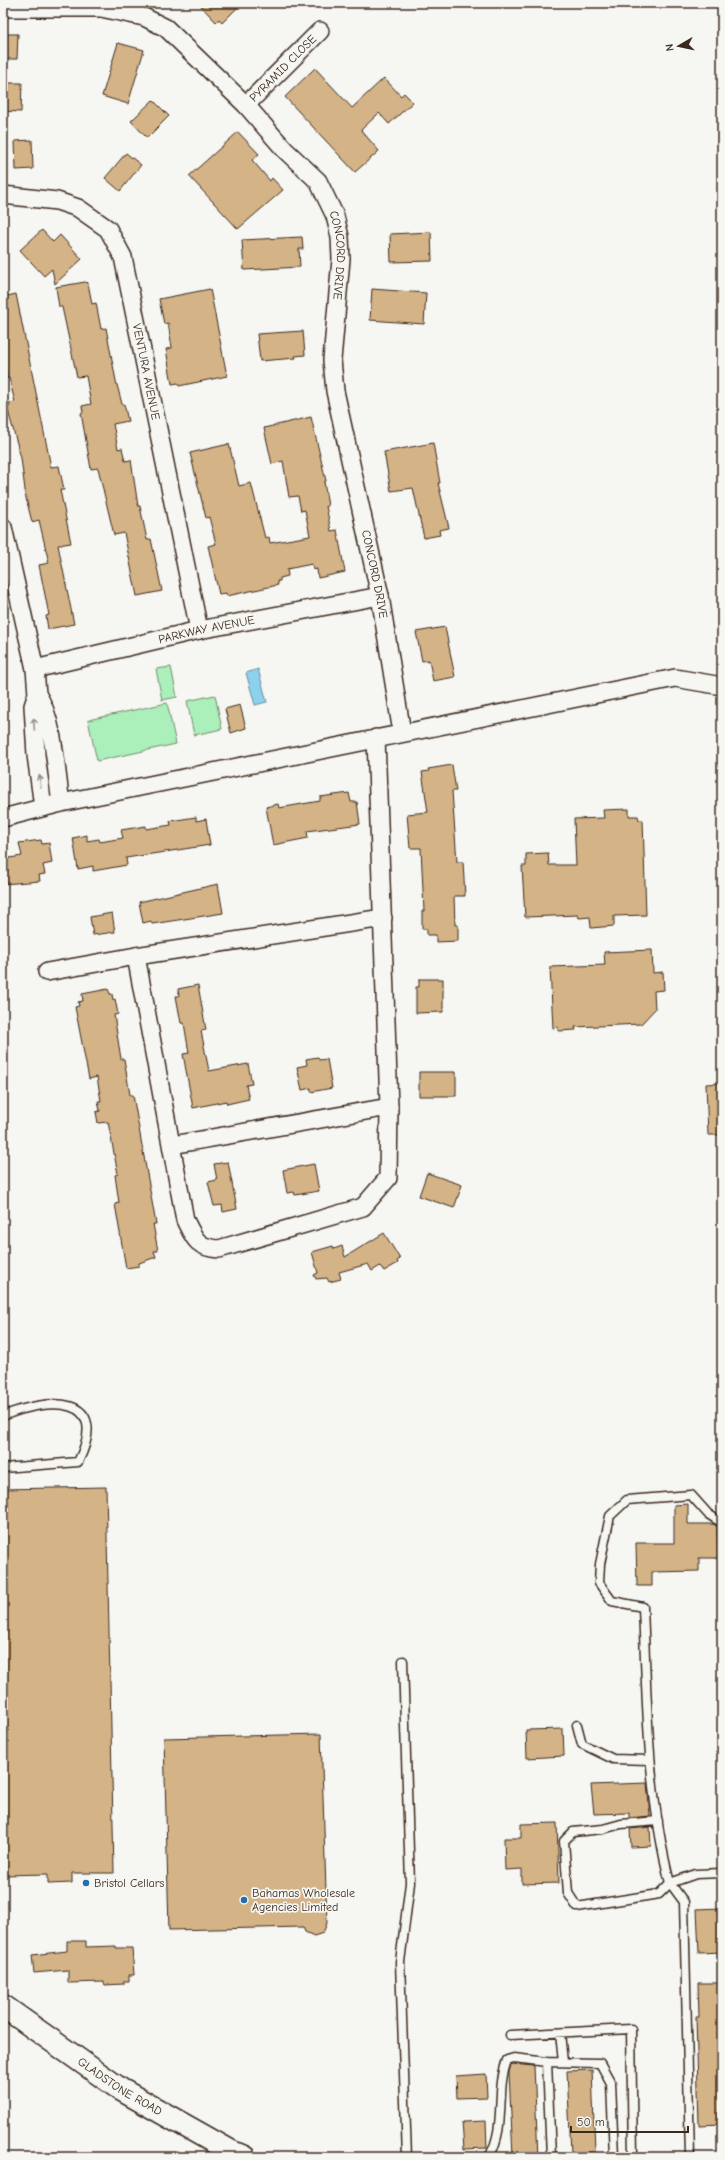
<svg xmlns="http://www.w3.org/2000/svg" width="725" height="2160" font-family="'Comic Neue',sans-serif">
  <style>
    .green { fill: #abefba; stroke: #738c6c }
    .water { fill: #8cd1ee; stroke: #6c8e9b }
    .building { fill: #d4b387; stroke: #3b2a1e }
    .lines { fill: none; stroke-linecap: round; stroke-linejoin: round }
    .lane-casing { stroke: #3b2a1e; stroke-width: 11 }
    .street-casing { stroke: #3b2a1e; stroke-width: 20 }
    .secondary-casing { stroke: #3b2a1e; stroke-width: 25 }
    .lane { stroke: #f6f6f2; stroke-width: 8 }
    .street { stroke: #f6f6f2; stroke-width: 17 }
    .secondary { stroke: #f6f6f2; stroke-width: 22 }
    .oneway { stroke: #989088 }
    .poi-dot { fill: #1f6fb2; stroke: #f6f6f2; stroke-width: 1.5 }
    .labels { text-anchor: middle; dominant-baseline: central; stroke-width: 3.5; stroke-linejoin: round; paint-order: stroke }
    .street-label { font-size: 12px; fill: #3b2a1e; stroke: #f6f6f2 }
    .poi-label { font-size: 12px; fill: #3b2a1e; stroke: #f6f6f2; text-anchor: start }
  </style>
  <rect width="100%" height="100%" fill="#f6f6f2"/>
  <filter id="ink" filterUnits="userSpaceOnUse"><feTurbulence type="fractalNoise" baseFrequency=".025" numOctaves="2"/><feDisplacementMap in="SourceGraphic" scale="8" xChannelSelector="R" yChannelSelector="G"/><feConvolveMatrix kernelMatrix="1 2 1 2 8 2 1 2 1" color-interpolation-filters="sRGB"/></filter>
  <g filter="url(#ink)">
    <!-- green -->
    <path class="green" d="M171,667L177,697L162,700L156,669Z
      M215,695L222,729L194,735L187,701Z
      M167,703L176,744L97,761L88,720Z"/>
    <!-- water -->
    <path class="water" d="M258,669L267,702L255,705L246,673Z"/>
    <!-- building -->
    <path class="building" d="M198,3H242L222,23L219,19L216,22Z
      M3,34H18L17,59H3Z
      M118,43L144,50L128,104L102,96Z
      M315,68L352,108L384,78L401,96L404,93L413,102L389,124L379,113L361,130L379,151L355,172L285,97Z
      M3,83H22L21,112L3,111Z
      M153,100L169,116L147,138L131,121Z
      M238,132L259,154L252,160L270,181L272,178L283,190L238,229L189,176Z
      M32,140L33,169L16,170L15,141Z
      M126,153L141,165L120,191L105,178Z
      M42,230L53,242L60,235L82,259L55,284L52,269L44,276L20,250Z
      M431,232L432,261L391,262L390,234Z
      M302,237L303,249H299L300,267L244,270L242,240Z
      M85,282L88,283L92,304L96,303L101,329L106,328L116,381L122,404H124L128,421L113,424L118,449L122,448L125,461L131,460L138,506H140L147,540L151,539L162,591L137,596L124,533L114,535L98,468L91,469L81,413L83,412L82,406L91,404L86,376L77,377L62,307H59L56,287Z
      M210,289L227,376L179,386L178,383L172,384L166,349L172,348L168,323L164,324L159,299Z
      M372,289L426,293L424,324L370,320Z
      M16,294L51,467L59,466L64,490H60L71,543L58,545L74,624L48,629L46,616L49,615L39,565L49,563L39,520L32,522L26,498L21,458L7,407L10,406L9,403L15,402L9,378H7L5,367H3V297Z
      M303,331L305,355L295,356L296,358L260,361L257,334Z
      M311,417L326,481L324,482L328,506H326L331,531L337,530L345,572L318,578L317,569L313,570L312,564L287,569L288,576L280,578V581H277L278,585L227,596L226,593L219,594L208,546L216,544L209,517L206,518L190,453L229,444L239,486L251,483L265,538L269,537L270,543L310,536L305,510L301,511L298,496L289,497L283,461L272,464L264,428Z
      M433,443L440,483H438L449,528L439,530L440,535L424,538L413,488L391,491L384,452Z
      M445,627L455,677L433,681L429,660L422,661L416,632Z
      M240,705L246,728L231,733L225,709Z
      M452,765L456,791H452L457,862H463L465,896H454L455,925H458V941L436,942V935H427V929H422V911H424L421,848H410L407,814L428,812L422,772L429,771L428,769Z
      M349,793L351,802H357L360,824L307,831L308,838L273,845L266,807L278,804L279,808L320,801V797Z
      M629,809V816H638L639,820H643L646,915L614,916V926L591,928L590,917L579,918L578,915L525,917L522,866H526V854L548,853L549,865H576L574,819L604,818L603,810Z
      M196,817V821L206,819L210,845L126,858L127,865L93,871V866L78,869L73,838L87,835V841L99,839L100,842L123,838L121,830L146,826V829L171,825L170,821Z
      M41,840L42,844L49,843L52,863L43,865L45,874L39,875L40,881L3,884V859L22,856L19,843Z
      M218,884L223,913L152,924L151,921L143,923L139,902Z
      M112,913L115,932L93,935L90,917Z
      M652,950L653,973L663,972L664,990L654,991L655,1009L641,1024L575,1027L576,1030L558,1031V1027L553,1028L550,967L605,965L604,952Z
      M419,979H443V1012L416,1013V987H419Z
      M198,985L206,1030L201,1031L209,1071L248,1064L252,1084L246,1085L249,1099L227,1104L226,1101L193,1108L183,1054L189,1053L184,1023H181L176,996H179L178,989Z
      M108,989L110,994H112L113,1000L115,999L118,1014L114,1015L121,1059H124L130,1095H133L156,1224H153L158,1251H154L156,1257L139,1263V1266L126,1268L115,1204L119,1203L115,1175L118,1174L108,1122L98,1123L96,1112L100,1111L98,1101H101L97,1077L89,1079L75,1007L79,1006L78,1002L83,1001L82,994Z
      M318,1057L319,1060L327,1059L332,1088L311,1092V1088L302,1090L297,1067L307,1065L306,1059Z
      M419,1072H456V1096H419Z
      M722,1083V1135H708L706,1084Z
      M228,1162L237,1209L223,1212L222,1205L214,1206L208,1182L217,1180L214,1164Z
      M314,1164L319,1191L295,1195L294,1192L287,1193L283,1170Z
      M427,1173L462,1185L454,1208L419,1196Z
      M384,1233L400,1259L397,1261L398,1263L384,1271L380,1266L372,1271L368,1264L339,1272L341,1279L329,1282L327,1278L316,1279L314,1275L318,1273L312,1252L333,1246L334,1249L342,1246L345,1257Z
      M106,1487L114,1873H72V1883L48,1884V1874L4,1875L3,1489Z
      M688,1504V1524H713L717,1526L718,1558H699V1571L652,1572V1586H637L636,1543H674V1505Z
      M563,1729L564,1756L527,1758L526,1730Z
      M321,1734L327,1923L323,1933L314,1936L305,1932L303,1927L169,1930L164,1738Z
      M647,1783L650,1816L629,1818V1813L594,1814L591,1785Z
      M557,1823L559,1883L522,1884V1869L505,1870L504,1838H521V1824Z
      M650,1827L651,1846L631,1847L630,1829Z
      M722,1908V1952L699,1953L697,1909Z
      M67,1941H86V1947L116,1946V1948H132L134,1975H129V1981H124V1984L104,1985V1982L68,1983V1970L34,1973L32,1955L67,1951Z
      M698,1983H722V2124L699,2125L696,2017H699Z
      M511,2064L534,2066L538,2157H513L509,2072Z
      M592,2070L595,2152L571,2153L567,2071Z
      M486,2074L487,2097L457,2098L456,2076Z
      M486,2121L487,2148L464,2149L462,2122Z"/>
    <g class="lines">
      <!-- lane casing -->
      <g class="lane-casing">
        <path id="lane" d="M3,1416C48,1397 112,1394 78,1462L3,1468
          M722,1523L708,1514L691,1495L627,1500L610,1516L600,1564L599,1583L612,1601L643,1607C647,1700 647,1793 670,1883L696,1874L722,1873
          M403,1661L410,1883L400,1962L407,2157
          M577,1725L582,1744L613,1759L649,1760
          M658,1821L621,1824L603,1829L573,1832L564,1841L568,1893L577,1907L659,1894L670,1883L684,1902L690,2157
          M560,2033L563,2062
          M510,2035L631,2029L633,2157
          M489,2157C507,2126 495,2092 507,2060L514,2058L547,2062
          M551,2157L547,2062L600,2063L611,2083L614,2157"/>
      </g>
      <!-- street casing -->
      <g class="street-casing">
        <g id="street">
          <path id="s1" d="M3,8H101L144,17L166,28L246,105L285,150L318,181L335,216L340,237L341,259L332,360L335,391L380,596L402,733"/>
          <path id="s2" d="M246,105L320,31"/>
          <path id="s3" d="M3,195L57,201L78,208L108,229L123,257L199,630"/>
          <path d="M3,527L35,669L37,694L33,706L36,755L43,807"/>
          <path id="s4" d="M35,669L199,630L380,596"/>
          <path d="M37,694C54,719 56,772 61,803"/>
          <path d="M3,818L61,803L675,678L722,686"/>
          <path d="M136,956L185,1220C194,1238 197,1248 219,1249L363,1207L388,1178L389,1107L376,738"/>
          <path d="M47,972L136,956L383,918"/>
          <path d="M172,1145L389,1107"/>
        </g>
      </g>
      <!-- secondary casing -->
      <g class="secondary-casing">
        <g id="secondary">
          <path id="s5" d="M3,2006L120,2089L230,2151L244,2157"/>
        </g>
      </g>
      <!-- lane -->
      <use href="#lane" class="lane"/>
      <!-- street -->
      <use href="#street" class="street"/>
      <!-- secondary -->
      <use href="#secondary" class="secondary"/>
    </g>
    <!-- one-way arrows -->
    <defs><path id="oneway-shaft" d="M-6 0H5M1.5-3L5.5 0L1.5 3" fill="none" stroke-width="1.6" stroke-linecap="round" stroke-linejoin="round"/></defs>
    <g class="oneway">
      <use href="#oneway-shaft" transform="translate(34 724) rotate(-94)"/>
      <use href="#oneway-shaft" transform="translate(40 781) rotate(-98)"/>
    </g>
  </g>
  <!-- markers -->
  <g class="poi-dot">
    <circle cx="86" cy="1883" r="4"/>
    <circle cx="244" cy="1900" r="4"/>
  </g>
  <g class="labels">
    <!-- street labels -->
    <g class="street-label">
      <text stroke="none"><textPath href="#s2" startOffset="52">PYRAMID CLOSE</textPath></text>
      <text stroke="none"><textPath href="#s1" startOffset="461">CONCORD DRIVE</textPath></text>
      <text stroke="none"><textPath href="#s3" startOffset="262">VENTURA AVENUE</textPath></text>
      <text stroke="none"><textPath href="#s1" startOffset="785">CONCORD DRIVE</textPath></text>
      <text stroke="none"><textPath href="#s4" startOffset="176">PARKWAY AVENUE</textPath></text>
      <text stroke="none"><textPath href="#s5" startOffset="142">GLADSTONE ROAD</textPath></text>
    </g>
    <!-- poi labels -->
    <g class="poi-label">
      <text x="94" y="1883">Bristol Cellars</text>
      <text x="252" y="1893">Bahamas Wholesale<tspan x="252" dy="14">Agencies Limited</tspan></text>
    </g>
  </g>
  <!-- margin -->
  <rect width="725" height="2160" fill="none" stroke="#f6f6f2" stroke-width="16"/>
  <rect x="8" y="8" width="709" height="2144" fill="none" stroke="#3b2a1e" stroke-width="1.5" filter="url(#ink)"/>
  <!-- north arrow -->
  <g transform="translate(679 46) rotate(261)" stroke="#f6f6f2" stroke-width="3" paint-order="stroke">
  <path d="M0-3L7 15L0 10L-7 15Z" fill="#3b2a1e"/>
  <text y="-6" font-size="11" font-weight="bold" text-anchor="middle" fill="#3b2a1e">N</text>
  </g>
  <!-- scale -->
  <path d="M571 2126v6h117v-6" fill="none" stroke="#3b2a1e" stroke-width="2"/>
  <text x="577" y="2126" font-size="12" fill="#3b2a1e" stroke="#f6f6f2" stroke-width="3" paint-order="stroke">50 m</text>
</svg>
